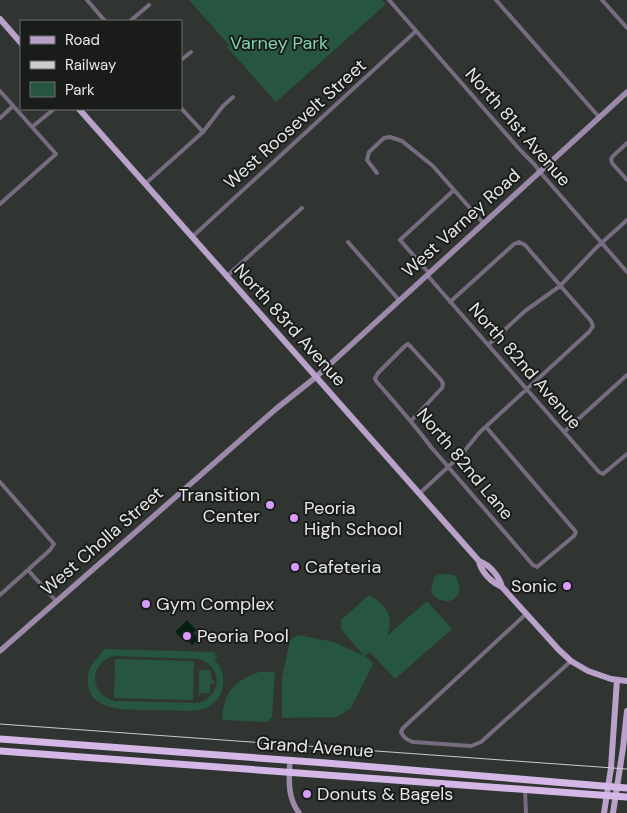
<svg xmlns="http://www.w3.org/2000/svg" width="627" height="813" font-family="'DM Sans',sans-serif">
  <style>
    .green { fill: #26563f; fill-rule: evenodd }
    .water { fill: #032113 }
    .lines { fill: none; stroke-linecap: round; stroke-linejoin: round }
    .street { stroke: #776b7f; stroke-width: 4 }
    .secondary { stroke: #9d89a9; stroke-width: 5.5 }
    .primary { stroke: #baa1ca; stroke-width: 6 }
    .highway { stroke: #d4b6e7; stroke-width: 7 }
    .rail { stroke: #cacdcb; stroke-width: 1 }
    .poi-dot { fill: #d79bf9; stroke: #1a1c1a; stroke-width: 2 }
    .labels { text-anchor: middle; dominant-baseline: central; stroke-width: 4; stroke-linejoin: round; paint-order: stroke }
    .park-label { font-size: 18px; fill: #7fd5a9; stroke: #1a1c1a }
    .street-label { font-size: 18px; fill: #e5e8e6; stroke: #1a1c1a }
    .poi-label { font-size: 18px; fill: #e5e8e6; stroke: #1a1c1a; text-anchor: start }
  </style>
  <rect width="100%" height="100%" fill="#303532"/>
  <!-- green -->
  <path class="green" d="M189,0H379L383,1L386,4L276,102L227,47L229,45Z
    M439,574L454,575C471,596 445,612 431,592L434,577Z
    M369,595C386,605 395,616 387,636L427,601L452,629L395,679L370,652L365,656L368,658L373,664L351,708L337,717L282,718V678L290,640L298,635L334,642L364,656L341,629V620Z
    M104,649L214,652L217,658L214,659C231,676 224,704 200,710C186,712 171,710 157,710C132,709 83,715 88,675C89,664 99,658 104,649ZM114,656L200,659C223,668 222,695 199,703L115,701C89,695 88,663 114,656Z
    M115,659L194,661L193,700L114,698Z
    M199,670H211V679L214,680V683L210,684V693H201L200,696H199Z
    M259,672H275L272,717L267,722L222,720C224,693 233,681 259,672Z"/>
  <!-- water -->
  <path class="water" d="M187,620L196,630L193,633L199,639L192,645L187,639L184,641L175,632Z"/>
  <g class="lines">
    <!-- street -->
    <path class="street" d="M87,0L105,21
      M389,0L521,151L535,165L540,172L627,272
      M496,0L599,117
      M602,0L627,28
      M130,21L149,5
      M181,60L191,52
      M0,91L56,154L0,204
      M181,108L203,132
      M0,118L13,106
      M32,127L54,109
      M627,143L613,156L611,159L612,163L627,180
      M377,173L367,160L369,152L384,138L390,137L402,141L433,166L484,224
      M145,184L203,132L223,106L233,97
      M192,237L416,31
      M348,242L399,300
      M429,273L400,240L454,190
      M427,275L599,472L603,474L627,454
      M227,276L302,208
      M488,345L525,311L560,286L596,248L627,220
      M411,421L442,388L443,384L441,380L411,347L408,344L405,346L378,373L375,378L376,381C395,403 414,424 431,447L533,565L537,567L574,536L576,532L486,427
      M564,432L627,375
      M0,482L54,544L50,550L0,595
      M420,493L462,454L479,433L589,332L593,326L591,321L525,245L519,242L514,244L450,302
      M28,570L56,601
      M526,614L403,728L401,732C404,738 407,740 413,742L471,746L481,742L571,661
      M525,790L526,813"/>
    <!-- secondary -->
    <path class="secondary" d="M0,651L277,408L316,377L627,92
      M290,760C289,779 287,797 299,813"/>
    <!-- primary -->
    <path class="primary" d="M0,19L21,43
      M79,109L479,561C490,565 499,576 502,587
      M479,561C481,572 491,582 502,587L559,650L571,661L588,671L611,679L627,681
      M604,813L611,768L617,680
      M613,813L623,748L627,711"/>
    <!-- highway -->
    <path class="highway" d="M0,739L326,763L627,788
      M0,751L627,797"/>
    <!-- rail -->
    <path class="rail" d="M0,724L627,769"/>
  </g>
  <!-- markers -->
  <g class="poi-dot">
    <circle cx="270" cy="505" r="5"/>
    <circle cx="294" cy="518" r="5"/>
    <circle cx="295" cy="567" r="5"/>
    <circle cx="567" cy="586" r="5"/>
    <circle cx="146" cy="604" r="5"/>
    <circle cx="187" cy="636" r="5"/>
    <circle cx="307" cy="794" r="5"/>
  </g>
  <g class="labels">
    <!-- park labels -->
    <g class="park-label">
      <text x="279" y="43">Varney Park</text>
    </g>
    <!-- street labels -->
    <g class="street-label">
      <text transform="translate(295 124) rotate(-42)">West Roosevelt Street</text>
      <text transform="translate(518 127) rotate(49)">North 81st Avenue</text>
      <text transform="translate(461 223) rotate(-42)">West Varney Road</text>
      <text transform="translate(290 325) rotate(48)">North 83rd Avenue</text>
      <text transform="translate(525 366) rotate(49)">North 82nd Avenue</text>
      <text transform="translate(465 464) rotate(50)">North 82nd Lane</text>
      <text transform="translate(102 541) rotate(-41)">West Cholla Street</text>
      <text transform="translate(315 747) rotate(4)">Grand Avenue</text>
    </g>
    <!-- poi labels -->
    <g class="poi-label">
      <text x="260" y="495" text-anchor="end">Transition<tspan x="260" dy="21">Center</tspan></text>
      <text x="304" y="508">Peoria<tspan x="304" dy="21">High School</tspan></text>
      <text x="305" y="567">Cafeteria</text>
      <text x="557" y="586" text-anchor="end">Sonic</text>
      <text x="156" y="604">Gym Complex</text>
      <text x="197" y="636">Peoria Pool</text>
      <text x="317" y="794">Donuts &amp; Bagels</text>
    </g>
  </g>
  <!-- legend -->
  <rect x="20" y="20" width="162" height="90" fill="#1a1c1a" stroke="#6b6e6c"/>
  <rect x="30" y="36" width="25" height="8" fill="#baa1ca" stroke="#6b6e6c"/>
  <text x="65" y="45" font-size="15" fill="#e5e8e6">Road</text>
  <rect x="30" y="61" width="25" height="8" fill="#cacdcb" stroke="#6b6e6c"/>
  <text x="65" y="70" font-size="15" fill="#e5e8e6">Railway</text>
  <rect x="30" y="82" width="25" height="15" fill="#26563f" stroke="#6b6e6c"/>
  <text x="65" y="95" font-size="15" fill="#e5e8e6">Park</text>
</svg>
